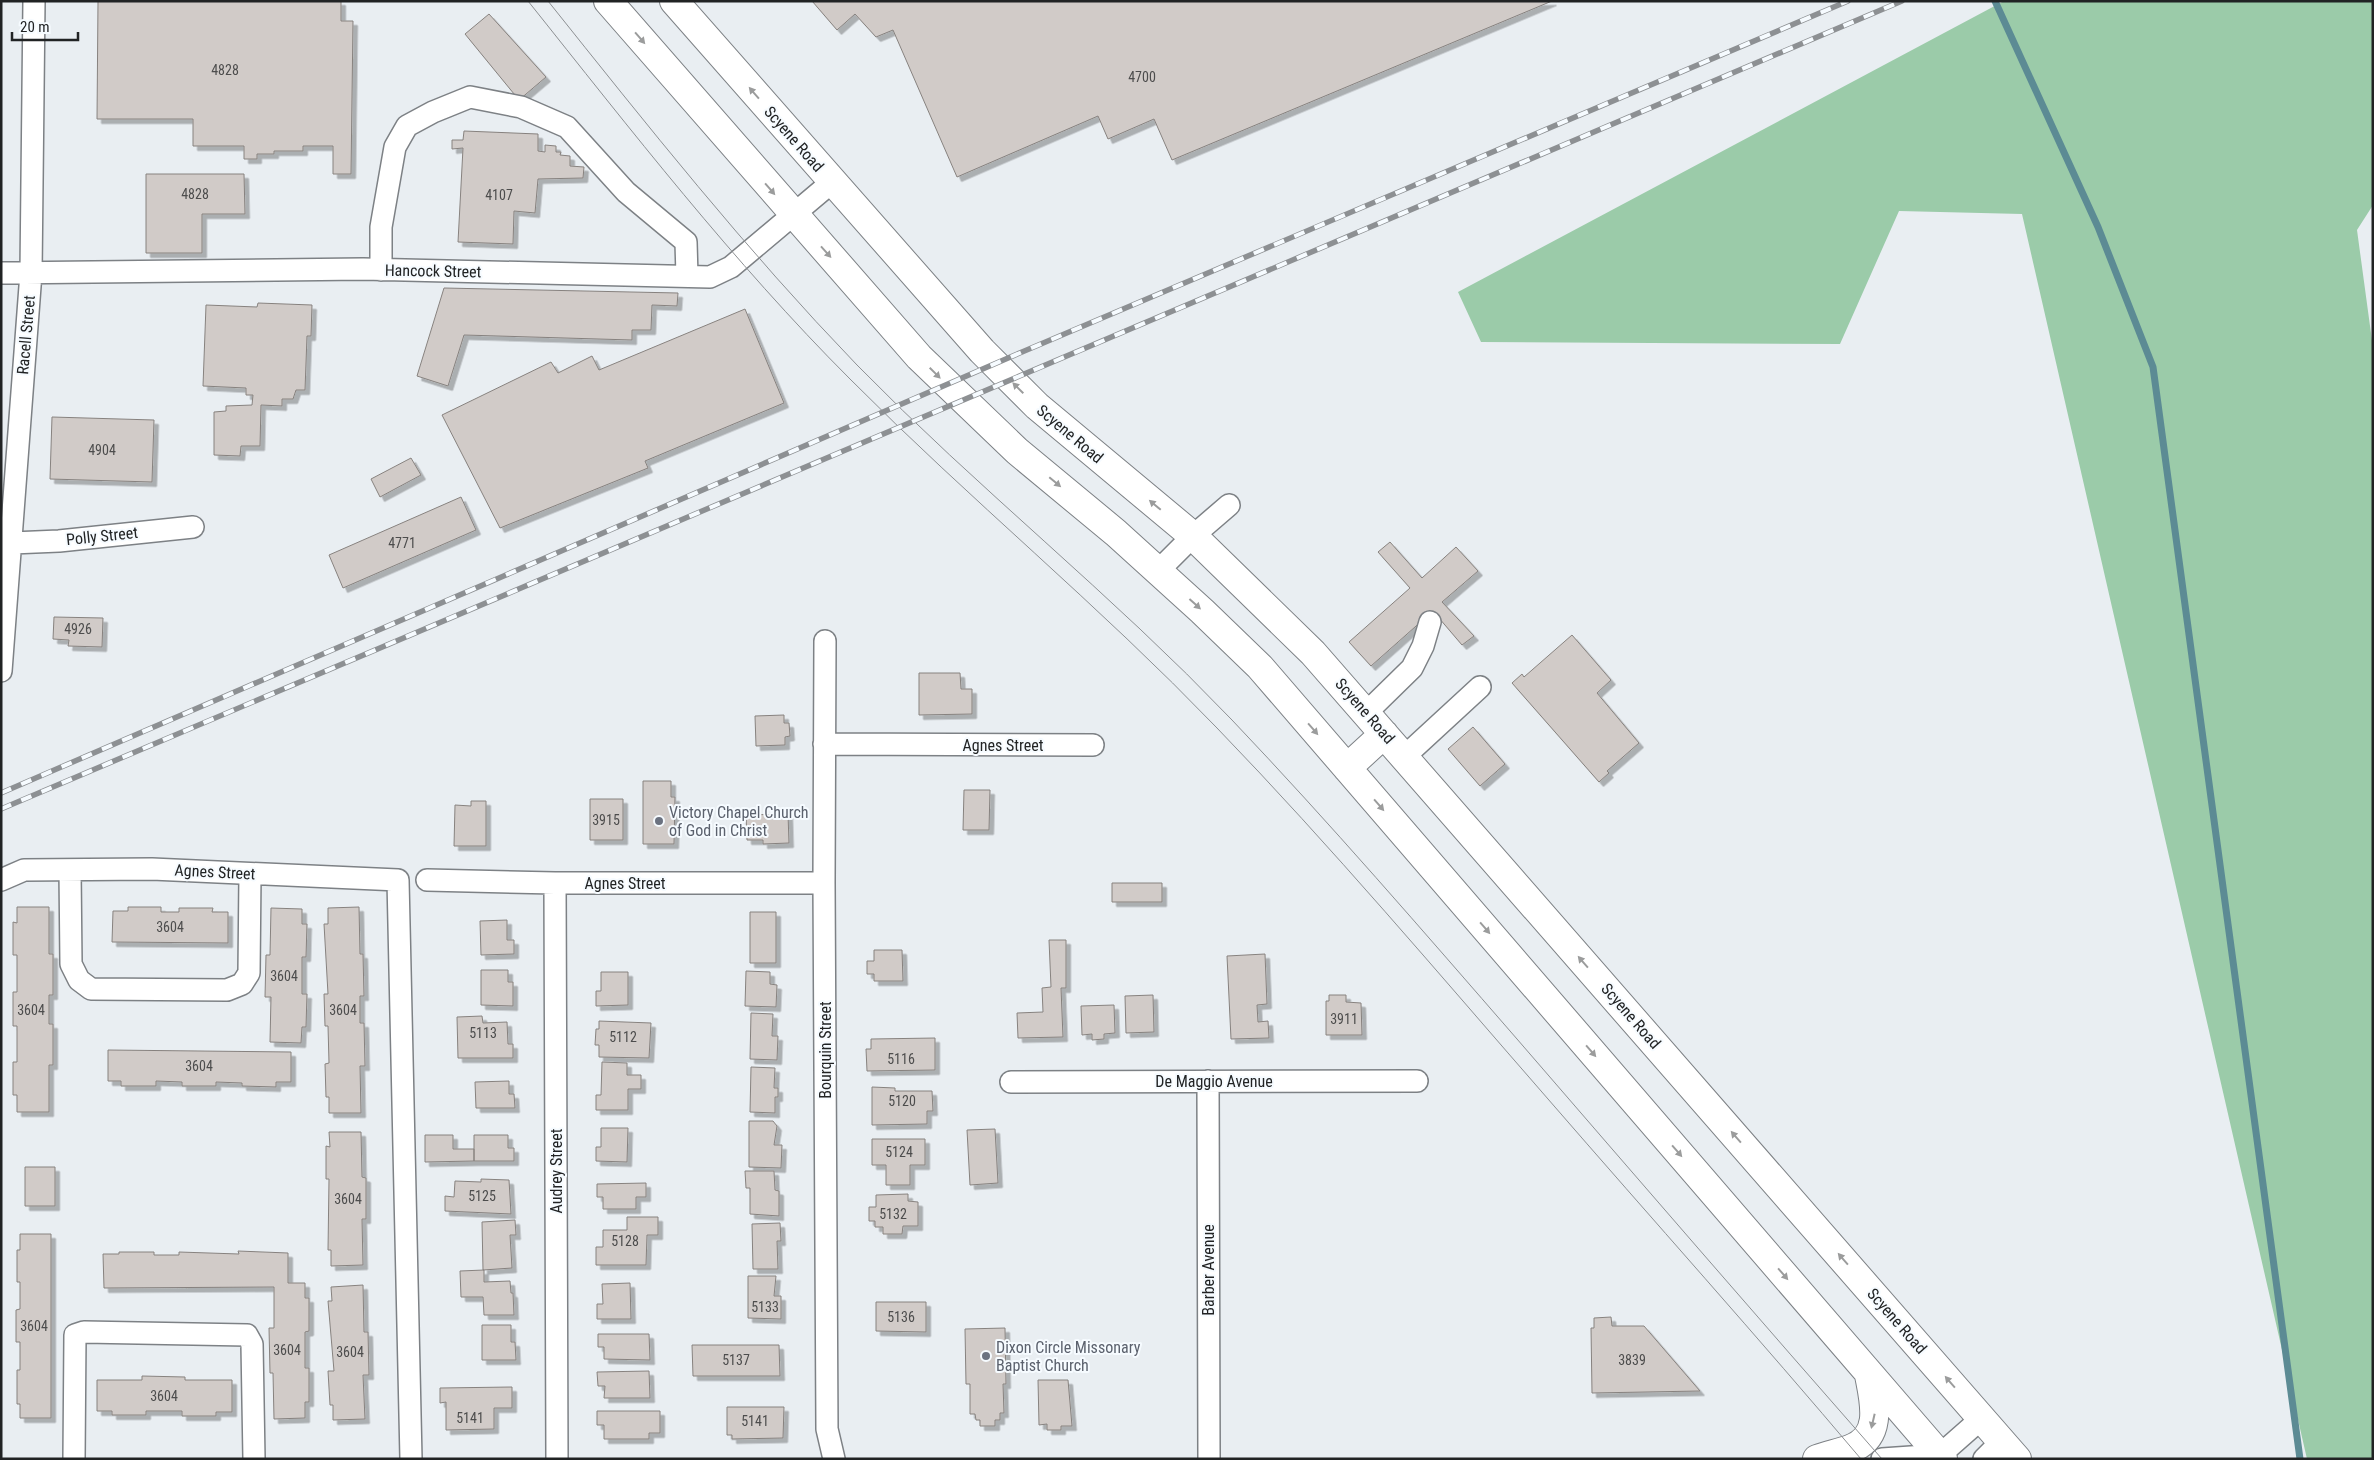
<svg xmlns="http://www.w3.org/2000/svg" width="2374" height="1460" font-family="'Roboto Condensed',sans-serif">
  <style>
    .green { fill: #9bcba9 }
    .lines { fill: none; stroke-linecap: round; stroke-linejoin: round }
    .stream { stroke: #5c8b94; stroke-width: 7 }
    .building { fill: #d1cbc8; stroke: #87827f; filter: url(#shadow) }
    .minor-casing { stroke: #7d8185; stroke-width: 24 }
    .major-casing { stroke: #7d8185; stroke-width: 30 }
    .minor { stroke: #fff; stroke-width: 21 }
    .major { stroke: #fff; stroke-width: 28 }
    .tram { stroke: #8d9093; stroke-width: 1 }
    .rail-casing { stroke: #8d9093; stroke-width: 5.5 }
    .rail { stroke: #f6fbff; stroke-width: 4; stroke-dasharray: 11; stroke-linecap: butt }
    .oneway { fill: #9b9c9c }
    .worship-dot { fill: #6b7280; stroke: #f6fbff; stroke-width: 2 }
    .labels { text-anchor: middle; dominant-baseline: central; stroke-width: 4; stroke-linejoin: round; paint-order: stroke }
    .number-label { font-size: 14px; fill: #4d4d4d }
    .street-label { font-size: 16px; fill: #212324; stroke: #f6fbff }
    .worship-label { font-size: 16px; fill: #5b616d; stroke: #f6fbff; text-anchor: start }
  </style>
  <defs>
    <filter id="shadow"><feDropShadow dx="4.5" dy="4.5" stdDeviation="0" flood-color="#0004"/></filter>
  </defs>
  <rect width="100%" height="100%" fill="#e9eef2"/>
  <!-- green -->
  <path class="green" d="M2004,1H2373V205L2357,230L2373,348V1459H2307L2022,214L1899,211L1840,344L1481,342L1458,292Z"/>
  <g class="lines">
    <!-- stream -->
    <path class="stream" d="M1995,1L2098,227L2153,367L2300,1459"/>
  </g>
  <!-- building -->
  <path class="building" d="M98,1H341V21H353L351,174H333V146H303V151H274V154H257V159H244V146H193V119H97Z
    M812,1H1552L1172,160L1154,119L1108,139L1098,116L957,177L893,30L876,37L855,14L837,30Z
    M489,14L546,77L519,100L465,34Z
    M464,131L538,134V151L545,152V145L556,146V152H561L560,155L570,156V166L584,167L583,178L538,179L535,213L514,211L513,244L458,242L463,148L452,149V140H463Z
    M146,174H244L245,214H202V253H146Z
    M444,288L678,293L677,306L652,305L651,330H632V340L464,335L448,386L417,376Z
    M258,303L312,305L311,336H307L305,390H296L293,399H282V406L261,405L260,446H241L240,456L214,455V412L226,411V406L252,405L253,395H246V388L203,386L206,305L257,307Z
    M745,309L784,403L645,461L648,468L500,528L442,415L551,362L558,373L592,356L599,370Z
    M52,417L154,420L152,482L50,479Z
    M411,458L421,475L380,497L371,479Z
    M461,497L476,530L343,588L329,555Z
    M1390,542L1422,578L1456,547L1478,571L1442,602L1474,636L1462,645L1433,611L1371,666L1349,642L1410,588L1378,552Z
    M54,617L103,618L102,647L68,646L69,640L53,639Z
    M1572,635L1611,680L1597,693L1639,743L1607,771L1609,773L1599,782L1512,683L1522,674L1524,677Z
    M919,673H960L961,689H972V714L919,715Z
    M784,715V723H789L790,736L785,737V745L756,746L755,716Z
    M1473,727L1505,764L1480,786L1448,749Z
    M643,781H671V797H675L674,844H643Z
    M964,790H990L989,830H963Z
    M590,799H623V840H590Z
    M471,801H486V846H454L455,805L471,806Z
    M788,814L789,843L763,844V840H747L746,815Z
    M1112,883H1162V902H1112Z
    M17,907H49V954H53V995H49V1024H53V1065H49V1112H17V1095H13V1062H17V1026H13V992H17V955H13V922L17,923Z
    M128,907H161V912H179V908H213L212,912H228V943L112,942L113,911H128Z
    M359,907L360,954H363L364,996H360V1023H364L365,1066H360L361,1113H329V1097H326L325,1064L329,1063L328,1026H325L324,994H328L324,924H328V908Z
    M271,908L302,909V924H307L306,957H302V994H307L306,1027H302L301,1043L270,1042L271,997H265L266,955H270Z
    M750,912H776V963H750Z
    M507,920V940H514V954L481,955L480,921Z
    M1049,940H1066V988H1061L1063,1037L1018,1038L1017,1013L1043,1012L1042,988L1051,987Z
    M874,950H902L903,981H874V974H867V961H874Z
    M1265,954L1267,1004L1257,1005L1258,1022L1268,1021L1269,1038L1231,1039L1227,956Z
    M481,970H508V982H513V1006L481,1005Z
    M746,971L770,972V984L777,985L776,1007L745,1006Z
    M601,972H628V1005L596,1006V991H601Z
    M1153,995L1154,1032L1126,1033L1125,996Z
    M1329,995H1346V1002L1361,1003L1362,1035H1326V1001H1329Z
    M1114,1005L1115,1033L1104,1034V1039L1092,1040V1034L1082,1035L1081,1006Z
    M751,1013L773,1014L772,1036H778L777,1060L750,1059Z
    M482,1016L483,1023L507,1022L508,1044H513V1058H458L457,1017Z
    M599,1021L651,1023L649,1058L599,1057V1045H595L596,1029H599Z
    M935,1038V1070L867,1071L866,1049H871V1039Z
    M108,1050L291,1052V1082H276V1087L242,1086V1083L216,1082V1086H182V1082L156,1081V1086H121V1081H108Z
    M602,1062L627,1063V1075H641V1089H628V1110H596V1095H601Z
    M751,1067L775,1068L774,1088H778V1097H775V1113L750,1112Z
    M509,1081V1094H514L515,1108H476L475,1082Z
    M872,1087L895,1088V1091H932L933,1111H927V1124L872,1125Z
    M749,1121H773L777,1126L774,1145H782L781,1168L749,1167Z
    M601,1128H628L627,1162L596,1161V1147H601Z
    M995,1129L998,1183L970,1185L967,1130Z
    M329,1132H361L362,1177L366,1178V1219H362L363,1265L331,1266V1250H328L329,1179H326V1146L330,1147Z
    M425,1135H453V1149H474V1161L425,1162Z
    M474,1135H508V1148H514V1161H474Z
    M872,1139H925V1165H910V1185H886V1165H872Z
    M25,1167H55V1206H25Z
    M745,1171H774L775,1190L779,1191V1216L750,1214V1188H746Z
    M481,1179L509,1180L511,1214L445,1211V1196L454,1197L455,1181L481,1182Z
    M646,1183V1197H636V1209H603V1197H597V1184Z
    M908,1194V1201L918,1202V1226H903L902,1234H883V1227H875V1221H869V1207H876V1195Z
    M627,1217H658V1235H647L646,1265H596V1247H603V1230H627Z
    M515,1220L516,1235H510L512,1268L483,1270L482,1222Z
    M780,1223L781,1241H777L778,1269H753L752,1224Z
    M20,1234H51V1418H20V1404H17V1370H20V1342H16V1310L20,1309V1282H17V1250H20Z
    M238,1251L288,1253V1283H305V1298H309V1331L305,1332V1368H309V1402H305V1418L274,1419L273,1373H270L269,1328H274V1287L104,1288L103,1254H119V1252H154V1255H179V1252L239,1254Z
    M484,1270V1282L510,1281L511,1293H513L514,1315H484L483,1297H461L460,1271Z
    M748,1276H776L774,1296H781V1319L748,1318Z
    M630,1283L631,1319H597V1304H603L602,1284Z
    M363,1285L364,1332H368L369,1375H363L365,1419L333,1420V1405H330L328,1371H334L328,1301H332L331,1287Z
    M876,1302H926V1332L876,1331Z
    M1611,1317L1612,1326H1644L1700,1391L1592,1393L1591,1328H1594V1318Z
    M482,1325H511V1342H515L516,1360H482Z
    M1005,1328L1006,1384H1003L1004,1413H1000V1420H995V1426H980V1420H976L975,1414H970V1384H966L965,1329Z
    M598,1334H649L650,1360L604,1359V1347H598Z
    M692,1345H779L780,1376H693Z
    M649,1371L650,1398H604L605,1386H598L597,1372Z
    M142,1376L185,1377V1380H232V1412H216V1416H182V1411H146V1415H112V1411H97V1380H142Z
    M1038,1380H1068L1072,1426H1061V1430H1047V1424L1039,1425Z
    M512,1387V1408H494V1429L446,1430V1402L440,1403V1388Z
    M727,1407H784L783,1438L732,1439V1435H727Z
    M597,1411H660V1433H649V1439H604V1425H597Z"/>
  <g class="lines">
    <!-- minor casing -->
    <g class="minor-casing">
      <path id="minor" d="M381,270V227L395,147L407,126L433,112L470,97L521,107L567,127L626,192L686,242L687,276
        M1,273L363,269L710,277L731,267L832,182
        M12,543L59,541L193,527
        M1158,571L1193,536L1229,505
        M825,641L824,883L827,1429L834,1459
        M1,671L31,273L34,1
        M1366,713L1412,668L1423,646L1430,622
        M824,744L1093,745
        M1404,757L1480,687
        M70,870L71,964L79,980L91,989L227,990L242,984L249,973L250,874
        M1,880L24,870L152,869L398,880L411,1459
        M427,880L555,883H824
        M555,883L557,1459
        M1208,1081L1209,1459
        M1011,1082L1417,1081
        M74,1459L75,1335L84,1332L247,1335L252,1344L254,1459
        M1882,1459L1940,1455L1982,1418
        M1984,1459L2002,1441"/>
    </g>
    <!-- major casing -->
    <g class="major-casing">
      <path id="major" d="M608,1L919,357L1017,451L1116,533L1202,611L1260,667L1943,1459
        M674,1L982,351L1037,406L1193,536L1313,653L2017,1459
        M1347,768L1384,734
        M1817,1459C1828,1455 1839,1453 1850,1449C1884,1437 1874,1401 1869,1375"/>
    </g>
    <!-- minor -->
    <use href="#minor" class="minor"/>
    <!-- major -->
    <use href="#major" class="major"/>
    <!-- tram -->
    <path class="tram" d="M528,1C631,130 733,262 850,379C969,499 1100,606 1217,728C1332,847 1439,974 1548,1099C1652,1219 1758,1337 1861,1459
      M548,1C647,125 746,250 857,365C977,488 1113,595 1232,720C1330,823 1423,931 1517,1039C1638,1179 1759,1319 1882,1459"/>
    <!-- rail casing -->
    <g class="rail-casing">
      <path id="rail" d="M1,793L1022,352L1848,1
        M1,809L1902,1"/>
    </g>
    <!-- rail -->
    <use href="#rail" class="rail"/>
  </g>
  <!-- one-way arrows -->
  <defs><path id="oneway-solid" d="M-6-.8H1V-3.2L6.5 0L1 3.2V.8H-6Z" transform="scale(1.25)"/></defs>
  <g class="oneway">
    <use href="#oneway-solid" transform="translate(640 38) rotate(49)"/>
    <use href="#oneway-solid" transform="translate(754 93) rotate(-131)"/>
    <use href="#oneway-solid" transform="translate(770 189) rotate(49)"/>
    <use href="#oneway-solid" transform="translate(826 252) rotate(48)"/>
    <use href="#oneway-solid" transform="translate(935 373) rotate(45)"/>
    <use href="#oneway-solid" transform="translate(1018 388) rotate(-135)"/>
    <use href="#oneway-solid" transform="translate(1055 482) rotate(40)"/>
    <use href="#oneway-solid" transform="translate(1155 505) rotate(-140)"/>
    <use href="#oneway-solid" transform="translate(1195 604) rotate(42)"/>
    <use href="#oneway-solid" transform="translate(1313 729) rotate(49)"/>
    <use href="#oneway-solid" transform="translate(1379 805) rotate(49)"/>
    <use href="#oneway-solid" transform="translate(1485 928) rotate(49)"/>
    <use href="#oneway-solid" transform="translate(1583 962) rotate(-131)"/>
    <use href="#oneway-solid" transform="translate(1591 1051) rotate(49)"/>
    <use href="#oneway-solid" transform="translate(1736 1137) rotate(-131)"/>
    <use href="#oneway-solid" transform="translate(1677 1151) rotate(49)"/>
    <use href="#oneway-solid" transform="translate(1843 1259) rotate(-131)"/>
    <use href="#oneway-solid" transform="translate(1783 1274) rotate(49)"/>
    <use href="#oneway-solid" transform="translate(1950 1382) rotate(-131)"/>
    <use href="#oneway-solid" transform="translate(1873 1421) rotate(103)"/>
  </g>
  <!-- markers -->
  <g class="worship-dot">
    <circle cx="659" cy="821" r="5"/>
    <circle cx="986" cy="1356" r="5"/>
  </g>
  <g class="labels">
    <!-- number labels -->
    <g class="number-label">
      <text x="225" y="70">4828</text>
      <text x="1142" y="77">4700</text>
      <text x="195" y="194">4828</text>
      <text x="499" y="195">4107</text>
      <text x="102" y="450">4904</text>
      <text x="402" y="543">4771</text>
      <text x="78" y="629">4926</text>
      <text x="606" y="820">3915</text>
      <text x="170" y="927">3604</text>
      <text x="284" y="976">3604</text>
      <text x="31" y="1010">3604</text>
      <text x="343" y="1010">3604</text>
      <text x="1344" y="1019">3911</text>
      <text x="483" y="1033">5113</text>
      <text x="623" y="1037">5112</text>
      <text x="901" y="1059">5116</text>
      <text x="199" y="1066">3604</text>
      <text x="902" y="1101">5120</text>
      <text x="899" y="1152">5124</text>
      <text x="482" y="1196">5125</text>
      <text x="348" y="1199">3604</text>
      <text x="893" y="1214">5132</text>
      <text x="625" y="1241">5128</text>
      <text x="765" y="1307">5133</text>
      <text x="901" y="1317">5136</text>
      <text x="34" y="1326">3604</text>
      <text x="287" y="1350">3604</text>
      <text x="350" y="1352">3604</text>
      <text x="736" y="1360">5137</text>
      <text x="1632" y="1360">3839</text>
      <text x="164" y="1396">3604</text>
      <text x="470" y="1418">5141</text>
      <text x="755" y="1421">5141</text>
    </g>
    <!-- street labels -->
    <g class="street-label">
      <text transform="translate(794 139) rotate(49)">Scyene Road</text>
      <text transform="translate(433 271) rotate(1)">Hancock Street</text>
      <text transform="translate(26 335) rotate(-85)">Racell Street</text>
      <text transform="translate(1070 434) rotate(40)">Scyene Road</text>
      <text transform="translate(102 536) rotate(-6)">Polly Street</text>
      <text transform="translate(1365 711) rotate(49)">Scyene Road</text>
      <text x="1003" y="745">Agnes Street</text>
      <text transform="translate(215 872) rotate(3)">Agnes Street</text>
      <text x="625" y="883">Agnes Street</text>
      <text transform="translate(1631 1016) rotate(49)">Scyene Road</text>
      <text transform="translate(825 1050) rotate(-90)">Bourquin Street</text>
      <text x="1214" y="1081">De Maggio Avenue</text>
      <text transform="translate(556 1171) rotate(-90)">Audrey Street</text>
      <text transform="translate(1208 1270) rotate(-90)">Barber Avenue</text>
      <text transform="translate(1897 1321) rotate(49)">Scyene Road</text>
    </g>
    <!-- worship labels -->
    <g class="worship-label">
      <text x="669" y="812">Victory Chapel Church<tspan x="669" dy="18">of God in Christ</tspan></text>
      <text x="996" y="1347">Dixon Circle Missonary<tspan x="996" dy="18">Baptist Church</tspan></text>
    </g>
  </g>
  <!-- border -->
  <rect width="2374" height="1460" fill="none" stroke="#212324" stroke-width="5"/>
  <!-- scale -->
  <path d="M12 32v8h66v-8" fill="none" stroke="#212324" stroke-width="2.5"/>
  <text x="20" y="32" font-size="15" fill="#212324" stroke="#f6fbff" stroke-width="4" paint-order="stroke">20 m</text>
</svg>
